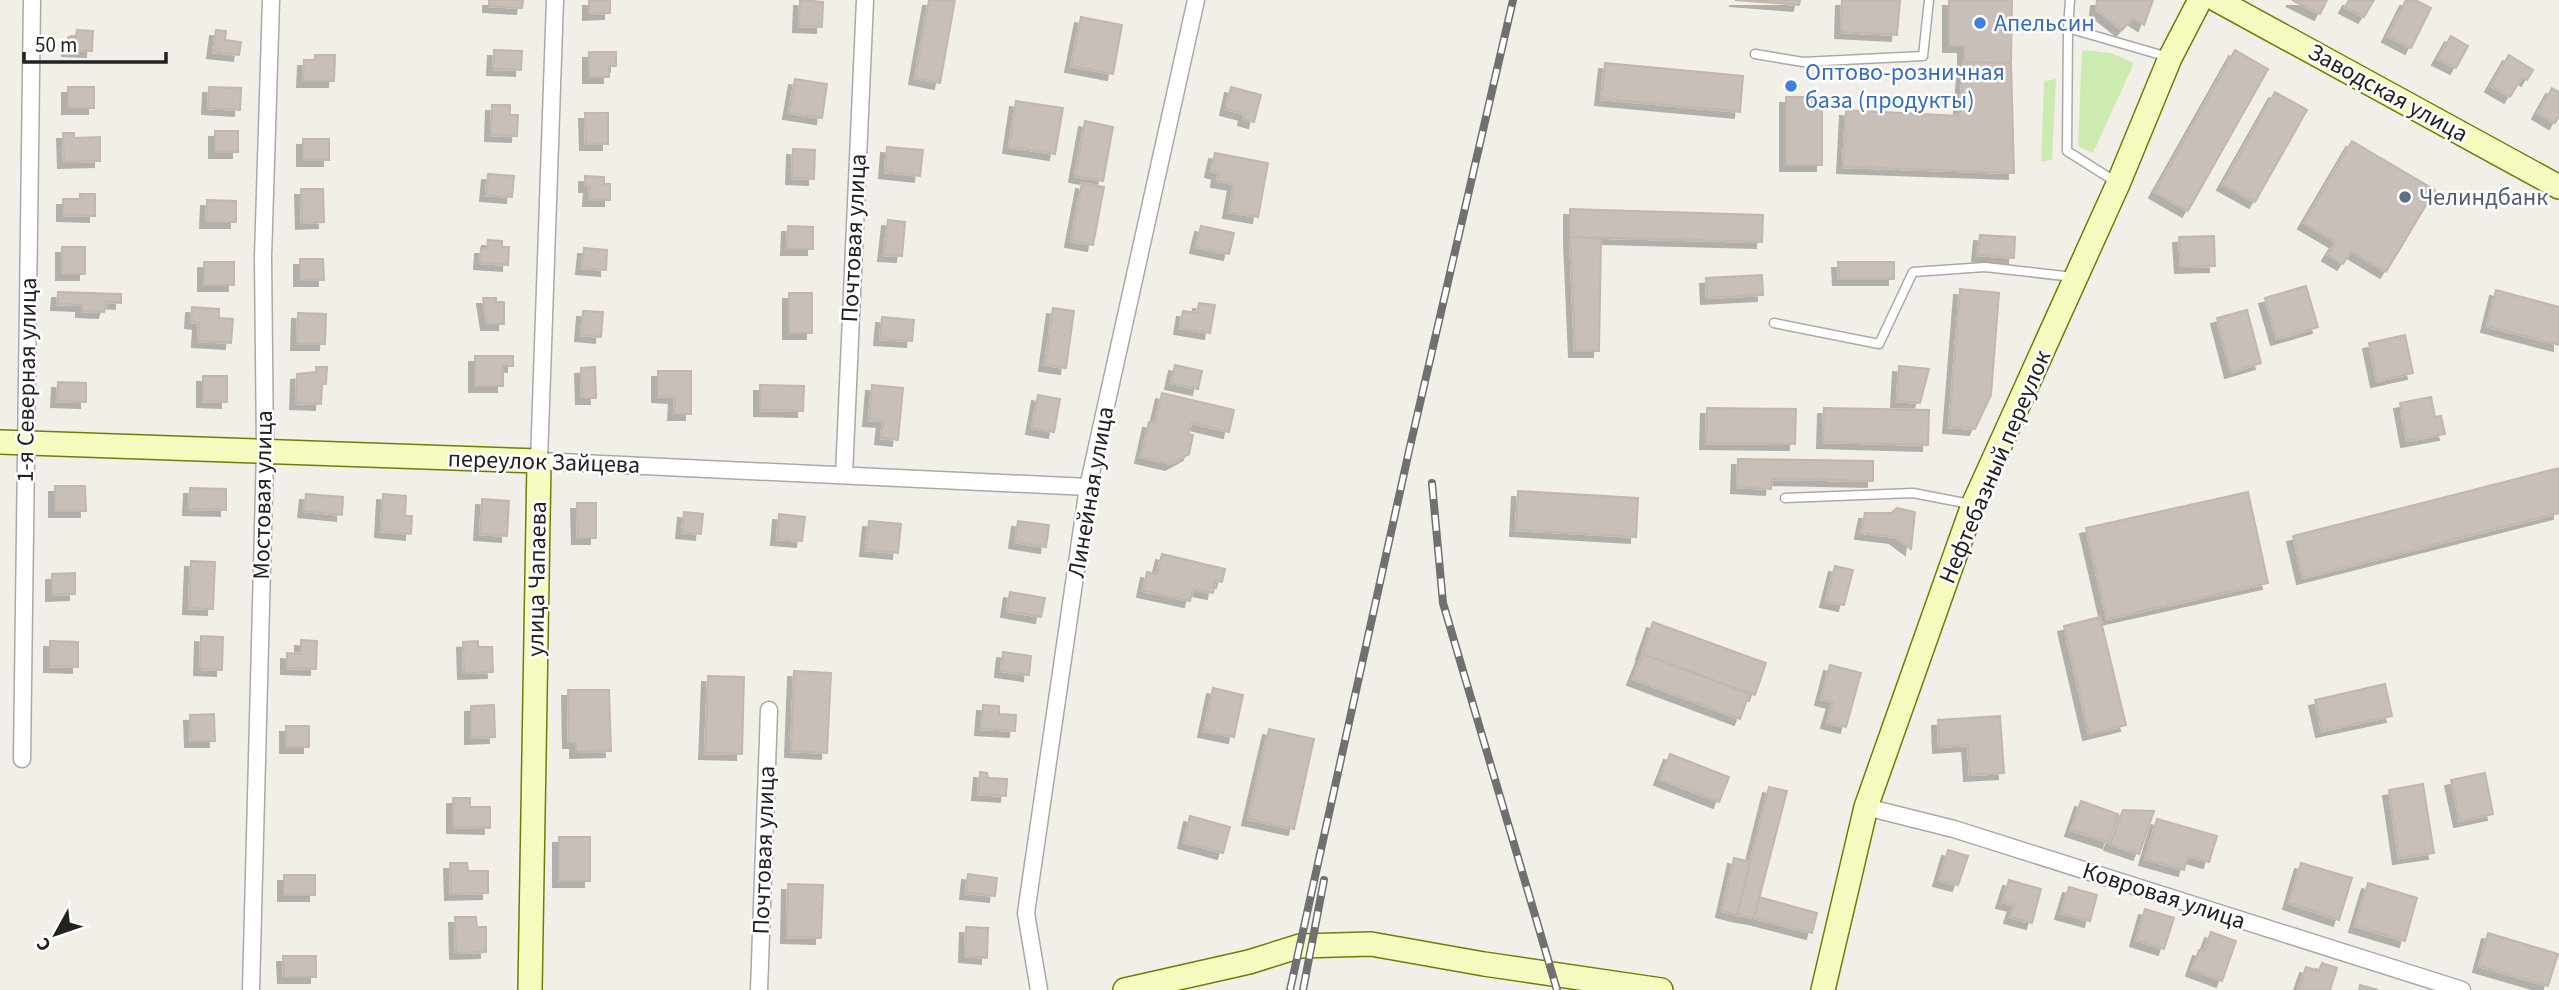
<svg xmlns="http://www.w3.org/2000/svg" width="2559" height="990" font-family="'Source Sans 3',sans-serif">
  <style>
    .grass { fill: #cdebb0 }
    .building { fill: #c7bfb8; stroke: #c4b6ab; stroke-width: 2; filter: url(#shadow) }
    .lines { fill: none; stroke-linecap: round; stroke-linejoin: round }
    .lane-casing { stroke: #a9a9a9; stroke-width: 11 }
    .street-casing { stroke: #a9a9a9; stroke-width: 19 }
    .secondary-casing { stroke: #707d05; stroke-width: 26 }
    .lane { stroke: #fff; stroke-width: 8 }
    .street { stroke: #fff; stroke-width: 16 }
    .secondary { stroke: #f7fabf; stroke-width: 23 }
    .rail-casing { stroke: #707070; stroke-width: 8 }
    .rail { stroke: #fff; stroke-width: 5; stroke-dasharray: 16; stroke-linecap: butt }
    .shop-dot { fill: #3f7fe0; stroke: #fff; stroke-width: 2.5 }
    .service-dot { fill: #5c6f8a; stroke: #fff; stroke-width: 2.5 }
    .labels { text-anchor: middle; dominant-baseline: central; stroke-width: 5; stroke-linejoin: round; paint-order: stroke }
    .shop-label { font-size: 24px; fill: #366cbe; stroke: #fff; text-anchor: start }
    .street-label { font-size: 24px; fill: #222; stroke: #fff }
    .service-label { font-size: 24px; fill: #4e5e75; stroke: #fff; text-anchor: start }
  </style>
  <defs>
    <filter id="shadow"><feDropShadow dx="-6" dy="6" stdDeviation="0" flood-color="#0004"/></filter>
  </defs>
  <rect width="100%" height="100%" fill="#f2efe9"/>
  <!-- grass -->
  <path class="grass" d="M2082,50L2111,53L2134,63L2093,153L2078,146Z
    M2056,79L2052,160L2041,162L2044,81Z"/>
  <!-- building -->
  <path class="building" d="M489,0H523L522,8L489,6Z
    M589,0H610V13L589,14Z
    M800,0L823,2L822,27L799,26Z
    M929,0H955L940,83L915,78Z
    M1735,0H1800L1799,5Z
    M1842,0H1900L1897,35L1841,32Z
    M1949,0H2012L2011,63L1964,62V46H1949Z
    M2097,0H2153L2144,25L2133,18L2122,30L2096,9Z
    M2292,0H2327L2320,14Z
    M2349,0H2374L2364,17L2345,7Z
    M2406,0H2415L2431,8L2411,48L2388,36Z
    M1081,17L1122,25L1113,74L1071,66Z
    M77,30L93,31L92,51L68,50V37H76Z
    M216,30L226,31L225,40L241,42L239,55L213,52Z
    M2451,36L2468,46L2456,68L2438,59Z
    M494,50L522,51L521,70L493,69Z
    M2235,50L2268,69L2188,211L2155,192Z
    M589,52H616V66H609V77H589Z
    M315,55H335L334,81H303L304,60H315Z
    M2509,55L2533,70L2527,80L2522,77L2510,97L2491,86Z
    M1964,62L2011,63L2014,173L1843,167L1846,110L1959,116Z
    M1605,63L1743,76L1740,112L1601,99Z
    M795,79L827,84L822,118L789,113Z
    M68,87H94V108H68Z
    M209,87L241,88L240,110L208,108Z
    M1231,87L1261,95L1254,122L1244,119L1245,114L1226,109Z
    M2552,88L2559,92V116L2555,123L2538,113Z
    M2275,92L2307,110L2255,202L2223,184Z
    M1786,97H1822V165H1786Z
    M1016,101L1063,108L1055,154L1009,147Z
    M492,105H510V115H518L517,136L491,135Z
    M585,113H608V144H586Z
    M1085,121L1113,127L1103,181L1075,176Z
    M215,131H238V152H215Z
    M63,133H74V138L100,137V161L64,162Z
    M303,139H329V160H303Z
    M2352,141L2435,190L2386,272L2351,251L2343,264L2328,255L2336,242L2304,223Z
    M887,147L923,150L920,176L885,172Z
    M793,149L815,150L814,179L792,178Z
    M1215,153L1268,163L1258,217L1229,212L1234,184L1217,181L1218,173L1211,171Z
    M488,174L514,176L512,197L486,195Z
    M585,176L604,177V184H610V200H589L590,186H585Z
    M1082,183L1104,187L1093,245L1071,241Z
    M301,189H323L324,222L302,223Z
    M80,194H95V216L63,215V199H80Z
    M207,200L236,201V222H206Z
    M1570,209L1763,215L1762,242L1570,237Z
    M888,220L905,222L902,256L884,255Z
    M788,226L813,227V249H787Z
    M1201,226L1234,233L1229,254L1196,247Z
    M1980,235L2015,237L2014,258L1978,255Z
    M2214,236L2215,266L2181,267L2179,237Z
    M1570,237L1601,239L1599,351H1575Z
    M488,240L502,241V247H509L508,265L480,263L481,248H487Z
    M62,247H85V274H62Z
    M584,248L607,250L606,270L582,268Z
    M300,259H323L324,280H300Z
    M204,262H234V285H204Z
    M1838,262H1894V279H1839Z
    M1762,275L1763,295L1707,298L1706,278Z
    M2306,286L2318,327L2277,339L2265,298Z
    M1960,289L1999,293L1991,395L1975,429L1949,427Z
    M2496,290L2559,307V345L2487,326Z
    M58,292L121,294V303L107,302L104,312L82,311V305L57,304Z
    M789,293H812V333H789Z
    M483,298H496V302H504V324H487Z
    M1199,303L1215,305L1210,333L1180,328L1183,311L1197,313Z
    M192,307L219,309V318L233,319L231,343L198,341L199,323L191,322Z
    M1053,308L1074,311L1066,368L1045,365Z
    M2247,310L2261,363L2231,372L2217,318Z
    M583,311L603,312L601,337L581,335Z
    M298,313L326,314L325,344H297Z
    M882,317L914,320L912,341L880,339Z
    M2405,335L2413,373L2377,381L2369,343Z
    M475,356H513V366H503V386H475Z
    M1175,365L1202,371L1198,389L1171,383Z
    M1899,366L1929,369L1920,403L1897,401Z
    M316,367H327L326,384H322L321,404L296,403L297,374L316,372Z
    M595,367L596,398H582L581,368Z
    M658,371H691V414H674L675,397L658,396Z
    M203,376H227V402L203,401Z
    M58,382L86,383V402L57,401Z
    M760,385L804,386L803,411L760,410Z
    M872,385L903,388L898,440L881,438L883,421L869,420Z
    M1162,393L1234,410L1229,432L1191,423L1188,434L1193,435L1189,454L1171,464L1141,457L1149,422L1155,423Z
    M1038,395L1060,399L1054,432L1032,428Z
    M2431,397L2435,417L2441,416L2445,434L2407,441L2400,403Z
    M1707,408L1796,409L1795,444L1706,443Z
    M1824,408L1929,410L1928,445L1823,442Z
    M1738,459L1873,461V481L1772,479L1771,489L1737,487Z
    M2559,468V513L2303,578L2293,536Z
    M55,486H85L86,511H55Z
    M190,488L226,489V510L189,509Z
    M1518,491L1638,498L1636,537L1516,530Z
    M2248,492L2268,583L2107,619L2086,528Z
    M306,494L343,497L342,515L304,511Z
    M383,494L406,496L405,516H412L411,534L381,531Z
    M482,499L509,501L507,536L480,534Z
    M577,503H596V538H578Z
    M1897,508L1915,512L1911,549L1895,537L1861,533L1865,513H1891Z
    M684,512L703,514L701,534L682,532Z
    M779,514L805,517L802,541L777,539Z
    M869,521L901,524L898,553L866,550Z
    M1018,521L1049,525L1046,547L1015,542Z
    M1162,554L1225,569L1222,582L1215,581L1213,593L1193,589L1190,601L1143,591L1147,572L1157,574Z
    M191,561L215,562L213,609L189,608Z
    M1835,566L1853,570L1844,605L1826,601Z
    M75,573V594L52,595V574Z
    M1010,592L1045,598L1041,617L1007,611Z
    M2100,617L2126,725L2089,734L2064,626Z
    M1653,622L1766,663L1755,695L1642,654Z
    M201,636L223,637L222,670L200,669Z
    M301,640L317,641L316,669L287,668V653L301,654Z
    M50,641L78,642V667L50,666Z
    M478,641V647H492L493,672L464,673L463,642Z
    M1003,652L1031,656L1029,675L1001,671Z
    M1643,654L1749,694L1740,719L1633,679Z
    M1830,665L1861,673L1846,727L1827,722L1833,702L1821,699Z
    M794,671L831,673L827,753L791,751Z
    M708,676L744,677L742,754L705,753Z
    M2385,684L2392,716L2322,731L2315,700Z
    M1213,688L1243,695L1234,737L1204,731Z
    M568,690H609L611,751L576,752V742H569Z
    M494,705L495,737L471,738V706Z
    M983,705L999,706V714L1016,715L1015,731L981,729Z
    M214,714L215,741H191L190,715Z
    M2000,716L2004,773L1970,775L1968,745L1939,747L1938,720Z
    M286,726H309V747H286Z
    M1269,729L1314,739L1294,829L1248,819Z
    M1670,754L1729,777L1719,802L1660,779Z
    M980,772L987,773L988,778L1007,779L1006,796L978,794Z
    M2485,773L2493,814L2460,821L2451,780Z
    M2423,784L2434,853L2399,858L2389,790Z
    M1769,787L1787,791L1754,918L1737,915Z
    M453,798H470V807H490V828L453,827Z
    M2081,801L2118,814L2108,842L2071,830Z
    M2123,810L2154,811L2139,854L2110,844Z
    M1190,816L1230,827L1223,853L1184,842Z
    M2157,819L2217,836L2209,862L2188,856L2184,870L2145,859Z
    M559,837H590V881H559Z
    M1948,850L1968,856L1958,885L1939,880Z
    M1734,858L1750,862L1737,915L1722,911Z
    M450,863H467L468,871H488V893L451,894Z
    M2301,863L2352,878L2339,920L2289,903Z
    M968,874L997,878L995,896L966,893Z
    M284,875H315V895H284Z
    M2009,880L2041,889L2032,923L2010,917L2014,905L2002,902Z
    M2368,883L2417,898L2405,941L2355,926Z
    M788,884L823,885L821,938L787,937Z
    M2069,887L2097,895L2090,921L2061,913Z
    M1759,897L1817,913L1812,933L1754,918Z
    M2145,909L2174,918L2164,949L2136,940Z
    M455,917H476L477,927H486V952L456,953Z
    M966,927L988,928L987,958L965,956Z
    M2211,932L2236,941L2222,981L2192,970L2199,950L2204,951Z
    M2488,933L2558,954L2548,986L2479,966Z
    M283,956H316V977H284Z
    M2322,963L2337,968L2330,990H2298L2306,967L2319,971Z
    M2360,985L2378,990H2359Z"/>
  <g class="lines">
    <!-- lane casing -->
    <g class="lane-casing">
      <path id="lane" d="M2068,28L2070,0
        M1755,54L1803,62L1923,56L1929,0
        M2116,182L2067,151L2068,28L2168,57
        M1774,323L1879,344L1913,272L1985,267L2073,277
        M1785,498L1913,493L1970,504"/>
    </g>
    <!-- street casing -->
    <g class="street-casing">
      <path id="street" d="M555,0L539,461L1088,487
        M844,475L865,0
        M22,759L32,0
        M1866,807L1954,829L2462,990
        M251,990L265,452L263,257L271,0
        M759,990L769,710
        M1039,990L1026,913L1088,487L1196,0"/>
    </g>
    <!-- secondary casing -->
    <g class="secondary-casing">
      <path id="secondary" d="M2217,0L2559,187
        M0,442L539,461L530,990
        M1125,990L1249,962L1300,946L1371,944L1484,964L1661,990
        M1823,990L1866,807L1973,505L2118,184L2170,58L2200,0"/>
    </g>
    <!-- lane -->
    <use href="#lane" class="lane"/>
    <!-- street -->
    <use href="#street" class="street"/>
    <!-- secondary -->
    <use href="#secondary" class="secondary"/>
    <!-- rail casing -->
    <g class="rail-casing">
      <path id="rail" d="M1432,483L1443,603L1557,990
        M1290,990L1409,451L1513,0
        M1303,990L1324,880"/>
    </g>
    <!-- rail -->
    <use href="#rail" class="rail"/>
  </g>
  <!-- markers -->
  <g class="shop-dot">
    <circle cx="1980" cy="23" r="7"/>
    <circle cx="1791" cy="86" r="7"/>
  </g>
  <circle class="service-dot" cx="2405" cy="197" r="7"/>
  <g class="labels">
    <!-- shop labels -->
    <g class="shop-label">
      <text x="1994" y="23">Апельсин</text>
      <text x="1805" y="72">Оптово-розничная<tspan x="1805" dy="28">база (продукты)</tspan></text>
    </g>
    <!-- street labels -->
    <g class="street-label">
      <text transform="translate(2388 93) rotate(29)">Заводская улица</text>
      <text transform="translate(854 238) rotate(-87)">Почтовая улица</text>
      <text transform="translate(27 380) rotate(-89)">1-я Северная улица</text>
      <text transform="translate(544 462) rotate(2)">переулок Зайцева</text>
      <text transform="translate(1995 467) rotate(-67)">Нефтебазный переулок</text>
      <text transform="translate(1091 492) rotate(-80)">Линейная улица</text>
      <text transform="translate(263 495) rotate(-89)">Мостовая улица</text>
      <text transform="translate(537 579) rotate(-89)">улица Чапаева</text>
      <text transform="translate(764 850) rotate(-88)">Почтовая улица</text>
      <text transform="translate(2164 896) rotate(18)">Ковровая улица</text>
    </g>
    <!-- service labels -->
    <g class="service-label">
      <text x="2419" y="197">Челиндбанк</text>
    </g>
  </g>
  <!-- north arrow -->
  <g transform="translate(56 934) rotate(230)" stroke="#ffffff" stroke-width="5" paint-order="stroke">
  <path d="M0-5L12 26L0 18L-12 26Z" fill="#222222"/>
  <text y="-10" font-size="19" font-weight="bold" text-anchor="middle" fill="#222222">С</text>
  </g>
  <!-- scale -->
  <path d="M24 52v10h142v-10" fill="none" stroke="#222222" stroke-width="3.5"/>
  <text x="35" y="52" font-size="21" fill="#222222" stroke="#ffffff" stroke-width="5" paint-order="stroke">50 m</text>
</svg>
